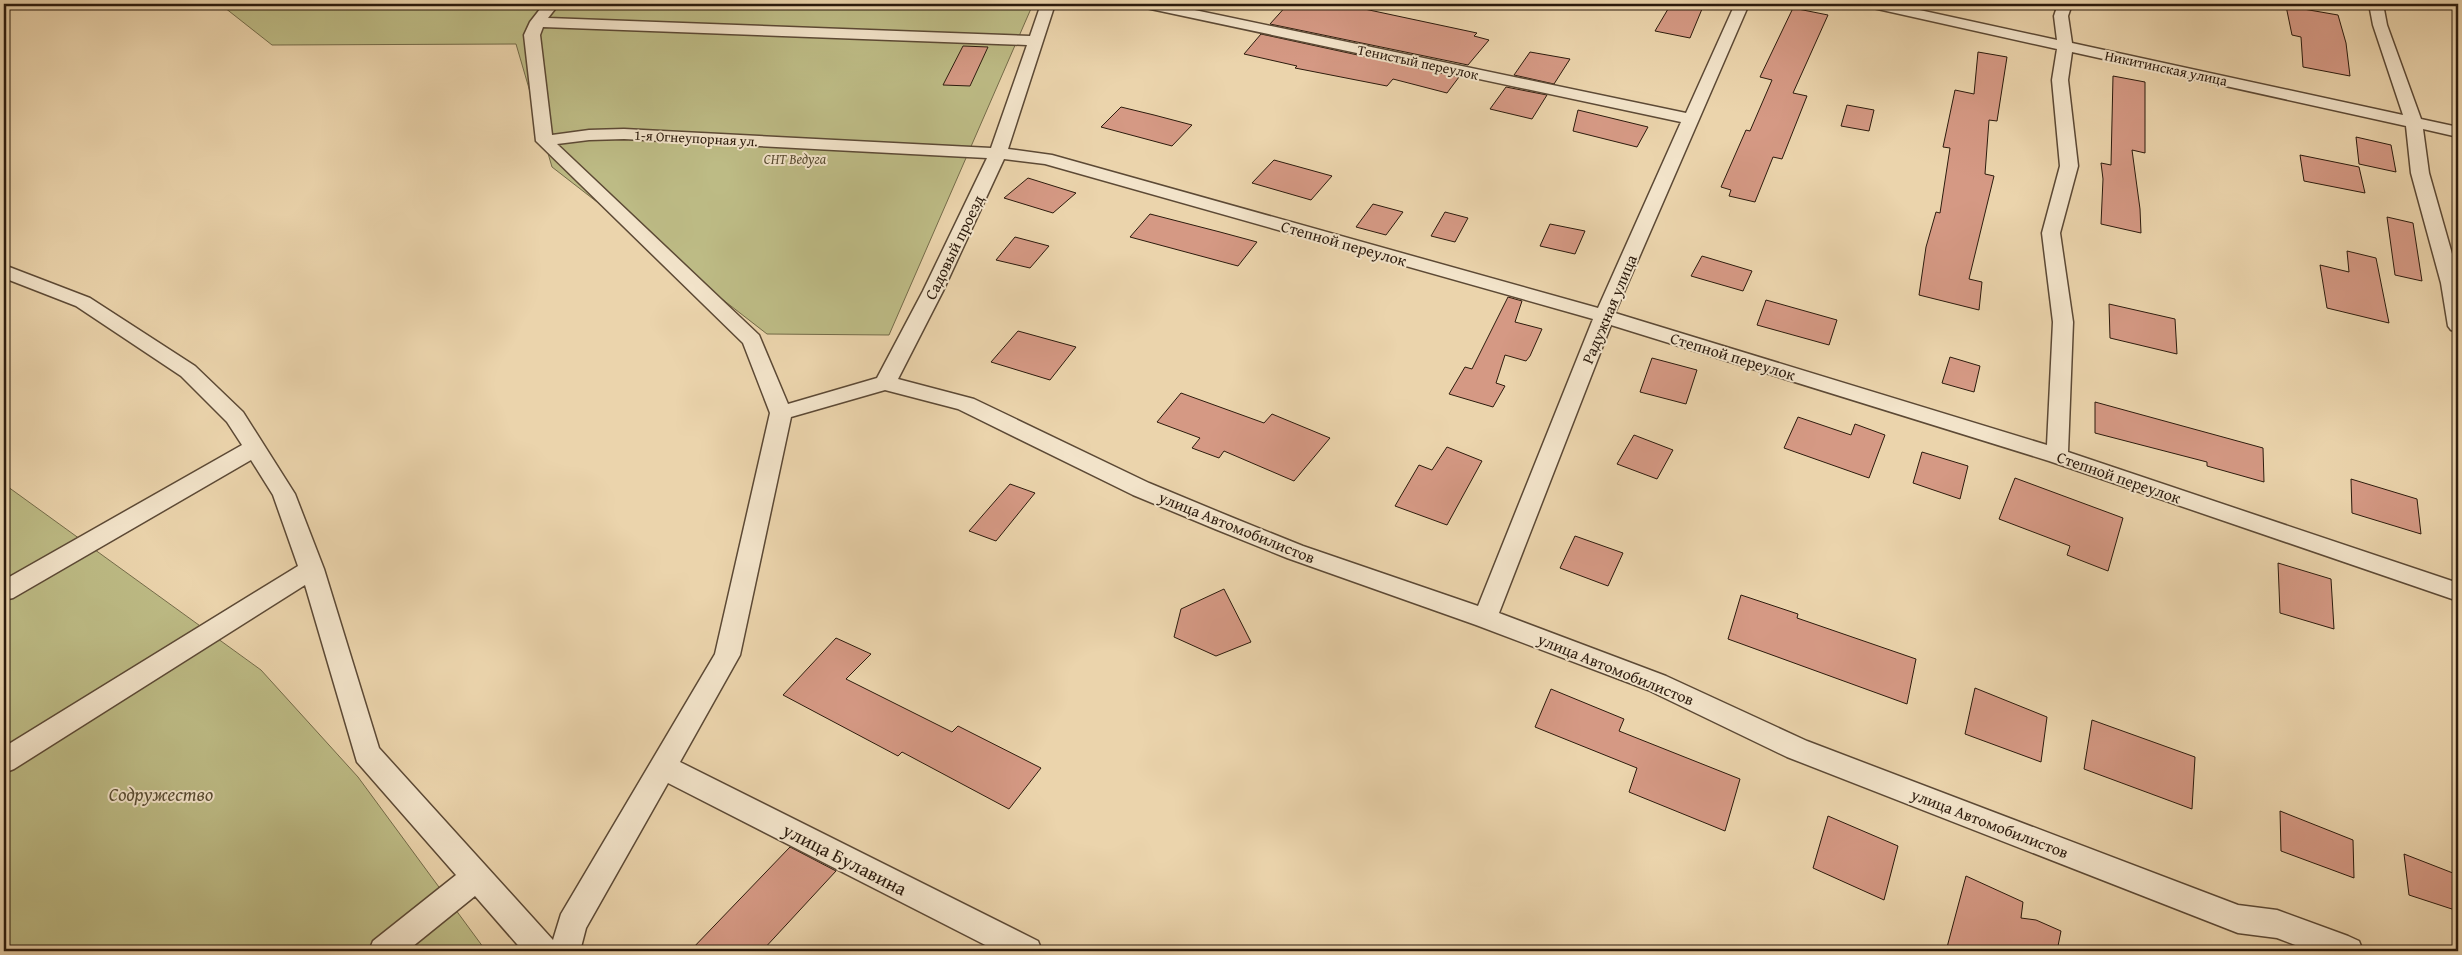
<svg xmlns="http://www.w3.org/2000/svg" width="2462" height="955" font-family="'Gentium Book Plus',serif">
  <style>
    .green { fill: #bdbb85; stroke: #746b49 }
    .building { fill: #d59984; stroke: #2c1b0d }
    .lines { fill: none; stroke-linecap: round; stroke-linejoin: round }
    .street-casing { stroke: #5c4935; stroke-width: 3 }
    .street { fill: #f2e3c9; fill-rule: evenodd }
    .labels { text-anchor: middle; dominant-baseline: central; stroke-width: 4; stroke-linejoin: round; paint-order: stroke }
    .far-street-label { font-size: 14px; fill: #2c1b0d; stroke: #f2e3c9 }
    .far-park-label { font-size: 14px; font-style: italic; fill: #584b31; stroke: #f2e3c9 }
    .street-label { font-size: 16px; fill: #2c1b0d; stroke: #f2e3c9 }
    .near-park-label { font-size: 19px; font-style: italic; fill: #584b31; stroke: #f2e3c9 }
    .near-street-label { font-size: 19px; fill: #2c1b0d; stroke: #f2e3c9 }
  </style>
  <rect width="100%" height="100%" fill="#ebd4ac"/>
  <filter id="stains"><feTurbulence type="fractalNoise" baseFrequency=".004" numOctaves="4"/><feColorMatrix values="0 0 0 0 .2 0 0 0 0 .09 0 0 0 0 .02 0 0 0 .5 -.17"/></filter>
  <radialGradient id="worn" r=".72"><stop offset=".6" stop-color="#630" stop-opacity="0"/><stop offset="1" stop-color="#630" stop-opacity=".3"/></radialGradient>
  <!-- green -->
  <path class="green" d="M220,4H1033L889,335L767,334L552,167L516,44L272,45Z
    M4,484L261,670L358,777L486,951H4Z"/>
  <!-- building -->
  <path class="building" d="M1288,4H1341L1477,33L1474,36L1489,40L1468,65L1270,24Z
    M1671,4L1702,9L1690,38L1655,31Z
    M2286,6L2338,15L2346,43L2350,76L2303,67L2301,37L2292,35Z
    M1793,8L1828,15L1793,93L1807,96L1782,159L1773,157L1755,202L1729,196L1731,190L1721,187L1746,130L1750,131L1772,80L1760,77Z
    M1261,34L1459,77L1447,93L1393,79L1387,86L1295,68L1297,66L1244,54Z
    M963,46L988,47L970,86L943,85Z
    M1530,52L1570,59L1554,84L1514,75Z
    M1978,52L2007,57L1997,121L1989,120L1985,174L1994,176L1969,279L1982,282L1979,310L1919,295L1926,247L1936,212L1940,213L1950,148L1943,147L1955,90L1974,94Z
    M2113,76L2145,82V153L2132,150L2140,209L2141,233L2101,224L2103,179L2101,163L2111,165Z
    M1506,87L1547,95L1532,119L1490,109Z
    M1847,105L1874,110L1869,131L1841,126Z
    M1121,107L1154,115L1192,125L1172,146L1101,127Z
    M1578,110L1648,127L1637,147L1573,131Z
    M2356,137L2391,145L2396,172L2359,164Z
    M2300,155L2359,167L2365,193L2304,181Z
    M1274,160L1332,176L1311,200L1252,183Z
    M1028,178L1076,193L1053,213L1004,198Z
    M1373,204L1403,212L1386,235L1356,227Z
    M1445,212L1468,218L1455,242L1431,236Z
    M1150,214L1220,232L1257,242L1238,266L1130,237Z
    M2387,217L2413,223L2422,281L2395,275Z
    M1550,224L1585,231L1575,254L1540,246Z
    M1015,237L1049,246L1030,268L996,260Z
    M2347,251L2376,258L2389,323L2327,308L2320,265L2349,272Z
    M1702,256L1752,271L1743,291L1691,276Z
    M1508,297L1522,301L1515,322L1542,329L1530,356L1526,361L1505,355L1496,383L1505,386L1493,407L1449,394L1465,367L1472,369Z
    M1766,300L1837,320L1829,345L1757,325Z
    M2109,304L2175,319L2177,354L2110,338Z
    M1018,331L1076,347L1050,380L991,362Z
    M1950,357L1980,366L1974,392L1942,383Z
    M1652,358L1697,370L1686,404L1640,392Z
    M1181,393L1264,423L1272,414L1330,438L1294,481L1224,451L1219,458L1192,448L1200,438L1157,422Z
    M2095,402L2263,448L2264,482L2207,466V462L2095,433Z
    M1798,417L1851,435L1855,424L1885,435L1869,478L1784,448Z
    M1634,435L1673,450L1657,479L1617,464Z
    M1447,447L1482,461L1447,525L1395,506L1419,465L1432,470Z
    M1922,452L1968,466L1960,499L1913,483Z
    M2015,478L2123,518L2108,571L2067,555L2070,546L1999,519Z
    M2351,479L2417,499L2421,534L2352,513Z
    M1010,484L1035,493L996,541L969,531Z
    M1575,536L1623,553L1608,586L1560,568Z
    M2278,563L2331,579L2334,629L2280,613Z
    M1224,589L1251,642L1216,656L1174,637L1181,609Z
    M1741,595L1798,614L1797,618L1916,659L1907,704L1728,639Z
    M836,638L871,654L846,679L952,732L958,726L1041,768L1009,809L902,752L898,756L783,695Z
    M1975,688L2047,717L2041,762L1965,734Z
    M1551,689L1624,719L1619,731L1740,779L1725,831L1629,792L1637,768L1535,727Z
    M2092,720L2195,757L2192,809L2084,769Z
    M2280,811L2353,840L2354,878L2281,851Z
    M1828,816L1898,846L1884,900L1813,868Z
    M790,847L836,871L762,951H690Z
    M2404,854L2458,875V911L2409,895Z
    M1966,876L2023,902L2021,918L2036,920L2061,931L2057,951H1946Z"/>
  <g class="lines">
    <!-- street casing -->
    <g class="street-casing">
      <path id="street" d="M544,4H559L548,18L1030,36L1041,4H1055L1008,149L1052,155L1598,308L1681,122L1146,8L1139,4H1166L1686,113L1735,4H1749L1615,313L2047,445L2053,322L2042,233L2060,166L2052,80L2057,49L1873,8L1868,7L1866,4H1892L2057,40L2054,16L2058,4H2072L2068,16L2072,43L2403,115L2373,25L2369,4H2383L2387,25L2421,119L2458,127V137L2423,129L2429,173L2458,275V332L2451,330L2448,326L2441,283L2411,173L2406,126L2072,52L2068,80L2078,166L2060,233L2073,322L2068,452L2458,583V601L2049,461L1611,325L1499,613L1666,676L1807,741L2238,905L2277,910L2348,936L2359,941L2363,951H2311L2277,938L2238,933L1787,757L1648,690L1476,625L1287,558L1215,529L1133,495L958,409L885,390L791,417L740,655L680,762L1038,941L1042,951H997L668,783L586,928L580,951H523L475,896L407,951H369L373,941L456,875L357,762L305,585L14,769L4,773V747L298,566L273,495L251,460L13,598L4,600V580L242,445L227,422L181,376L76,306L4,278V265L90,298L195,366L243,412L295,494L324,569L379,748L553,940L561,914L715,654L770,413L743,343L536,141L524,35L530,22ZM543,27L1027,45L991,148L624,129L589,130L552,135L540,35ZM624,139L987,158L923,291L877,378L788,404L759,335L557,144L589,140ZM1004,159L1045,164L1593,319L1478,606L1303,546L1231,517L1149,483L974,399L898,379L943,291Z"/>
    </g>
    <!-- street -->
    <use href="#street" class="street"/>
  </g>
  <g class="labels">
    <!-- far-street labels -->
    <g class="far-street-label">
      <text transform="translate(1418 62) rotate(12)">Тенистый переулок</text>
      <text transform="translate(2166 68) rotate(12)">Никитинская улица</text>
      <text transform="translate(696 138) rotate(3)">1-я Огнеупорная ул.</text>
    </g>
    <!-- far-park labels -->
    <g class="far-park-label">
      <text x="795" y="159">СНТ Ведуга</text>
    </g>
    <!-- street labels -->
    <g class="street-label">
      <text transform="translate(1344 243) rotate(16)">Степной переулок</text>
      <text transform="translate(954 247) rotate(-64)">Садовый проезд</text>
      <text transform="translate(1609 309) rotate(-67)">Радужная улица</text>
      <text transform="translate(1733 356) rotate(17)">Степной переулок</text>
      <text transform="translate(2119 477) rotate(19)">Степной переулок</text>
      <text transform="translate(1237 527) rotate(22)">улица Автомобилистов</text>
      <text transform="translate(1616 669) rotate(22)">улица Автомобилистов</text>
      <text transform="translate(1990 823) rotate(21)">улица Автомобилистов</text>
    </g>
    <!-- near-park labels -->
    <g class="near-park-label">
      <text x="161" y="794">Содружество</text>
    </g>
    <!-- near-street labels -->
    <g class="near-street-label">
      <text transform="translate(845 859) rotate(27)">улица Булавина</text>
    </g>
  </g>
  <!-- margin -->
  <rect width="2462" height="955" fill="none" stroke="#ebd4ac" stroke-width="20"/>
  <rect x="5" y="5" width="2452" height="945" fill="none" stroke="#2c1b0d" stroke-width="2.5"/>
  <rect x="10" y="10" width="2442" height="935" fill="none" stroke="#2c1b0d"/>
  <rect width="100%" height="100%" filter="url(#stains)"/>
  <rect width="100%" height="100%" fill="url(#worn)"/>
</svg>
